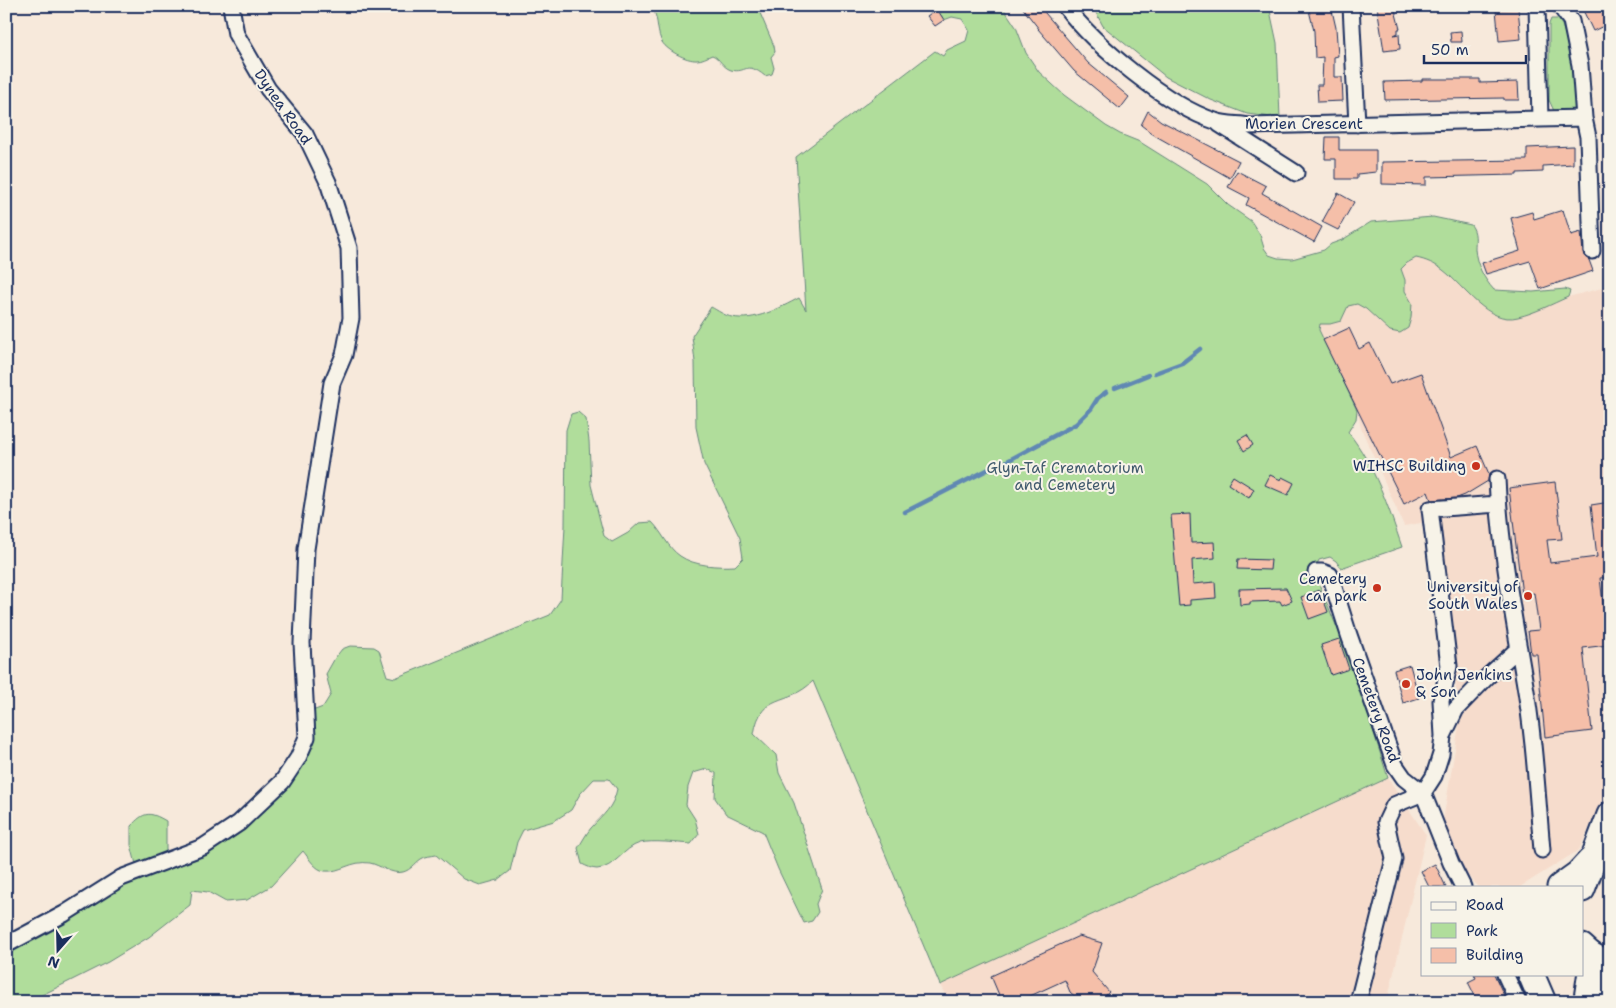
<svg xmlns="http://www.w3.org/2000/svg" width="1616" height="1008" font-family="'Shantell Sans',sans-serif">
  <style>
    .built { fill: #f6dccc }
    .green { fill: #b0dd9b; stroke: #66867c }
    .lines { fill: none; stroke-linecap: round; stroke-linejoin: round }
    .stream { stroke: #6188b3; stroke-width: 4.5 }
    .building { fill: #f5bfa9; stroke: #1b2f5e }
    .minor-casing { stroke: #1b2f5e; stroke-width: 19 }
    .primary-casing { stroke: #1b2f5e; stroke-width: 29 }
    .trunk-casing { stroke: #1b2f5e; stroke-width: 30 }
    .minor { stroke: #f7f3e8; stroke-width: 15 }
    .primary { stroke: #f7f3e8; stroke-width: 25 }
    .trunk { stroke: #f7f3e8; stroke-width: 26 }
    .poi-dot { fill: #c8321e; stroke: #f7f3e8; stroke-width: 2 }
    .labels { text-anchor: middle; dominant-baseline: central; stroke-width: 4; stroke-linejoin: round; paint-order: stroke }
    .street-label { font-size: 15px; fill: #1b2f5e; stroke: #f7f3e8 }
    .poi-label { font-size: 15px; fill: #1b2f5e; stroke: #f7f3e8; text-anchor: end }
    .park-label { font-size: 15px; fill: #405a6d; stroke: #f7f3e8 }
  </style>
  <rect width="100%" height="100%" fill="#f7e9db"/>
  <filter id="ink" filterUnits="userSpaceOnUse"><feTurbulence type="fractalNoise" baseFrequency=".02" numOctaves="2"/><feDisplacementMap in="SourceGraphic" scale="10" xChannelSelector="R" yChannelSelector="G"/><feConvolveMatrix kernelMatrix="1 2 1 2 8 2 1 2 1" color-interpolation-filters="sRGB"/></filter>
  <g filter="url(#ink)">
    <!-- built -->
    <path class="built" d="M1416,257L1427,260L1444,271L1489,312L1555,303L1568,297L1610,286V783L1579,850L1520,887H1479L1460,868L1450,847L1443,821L1459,725L1454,666L1437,520L1404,526L1361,428L1357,410L1319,330L1320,324H1330L1341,321L1348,305L1357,304L1366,309L1390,331L1412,304L1405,291V280L1401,269L1407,263Z
      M1388,778L1426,835L1387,1002H949L940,985Z"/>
    <!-- green -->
    <path class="green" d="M651,6H757L774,46L775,52L771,57L774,68L772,74L765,76C745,60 747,74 731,70C722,67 720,58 712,55C707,57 702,60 697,60C687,61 665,50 661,40C656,28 659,17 651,6Z
      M935,6H1002L1016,27L1026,53L1039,72L1064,95L1106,126L1120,134L1140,142L1207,184L1228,205L1251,221L1260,235L1264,248L1269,255L1278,258L1292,259L1324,250L1331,244L1342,240L1371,222L1433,217L1471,225C1477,233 1475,240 1475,249C1476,264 1484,279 1494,290L1533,292L1565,289L1570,291L1568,297C1552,304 1535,313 1518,317C1488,325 1464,286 1443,270C1435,264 1426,260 1416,258L1407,263L1401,269L1405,280V291L1412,303L1411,318L1408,328L1400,333L1390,331L1366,309L1357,304L1348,306L1341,321L1330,324H1320L1319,330L1357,410L1356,419L1348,432C1375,466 1388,506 1402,547L1341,568L1336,561L1330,557L1319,560L1316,566L1319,584L1354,669L1388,778L940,985L813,681C788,707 761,690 754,734L776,755L779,773L794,803L822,889L816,904L818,912L812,921L804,923L778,869L763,832L726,814L715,798L716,773L707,769L693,773L688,787L686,805L695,819L699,834L691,844C678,843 652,840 640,843C623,848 615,868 597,869C592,869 586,866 582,864L578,848C582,842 586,834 591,828C604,814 613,808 617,789L609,779H594L580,794L571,810L554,821L523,830L517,842L510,871L498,880L480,885L464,879L436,855C432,856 425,856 421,859C415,863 411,870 403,872C392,875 380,865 370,863C351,860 340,873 325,871C315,870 309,858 303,851L271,886L247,900L226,902L208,892L192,890L190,905L149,937L108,962L28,1002H6V944L138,872L131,845V826C144,812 149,811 166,821V860L203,847L298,758L307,713L323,707L331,694L326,674L335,658L342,649L350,646L374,647L379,650L387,676L395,678L550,615L561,599L565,526L566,430L571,414L578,412L586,419L589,441L591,485L604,536L612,542L628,533L639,523L652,522C662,532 668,548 680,556C694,566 718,567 735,566L743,558L740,538L704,464L696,427L695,362L692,336L711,307C717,310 725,316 732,317C754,322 780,308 799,298L806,310L796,157L935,51L943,56L947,50L966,41L969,30L962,19L952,17L944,20Z
      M1096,6H1269L1277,43L1280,118L1247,114L1211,100L1166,77L1103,26L1095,11Z
      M1551,19H1558L1562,25L1576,68L1578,108L1572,114H1563L1554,111L1549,100V24Z"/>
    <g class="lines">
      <!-- stream -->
      <path class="stream" d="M1155,373L1182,363L1200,349
        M1115,388L1148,375
        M1000,465L1076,424L1091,409L1098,398L1106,392
        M905,512L991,468"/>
    </g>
    <!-- building -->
    <path class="building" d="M1021,6H1039L1088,63L1129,97L1120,109L1074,71L1038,29H1039Z
      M1308,6H1331L1336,28L1338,56L1334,57V77H1342L1343,101L1318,102L1317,85H1322L1323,57L1315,58L1314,31Z
      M1377,6H1394L1400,29H1398V33L1394,35L1399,34L1400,49L1384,51Z
      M1581,6H1602L1610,23L1593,31Z
      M1518,8L1521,39L1499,41L1496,10Z
      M937,9L944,20L935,26L927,16Z
      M1461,31L1462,42H1451L1450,32Z
      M1422,79H1480V83L1518,82L1519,100H1504V98L1385,100L1384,82L1422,81Z
      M1148,111L1161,121L1239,161L1230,178L1154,135L1141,125Z
      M1326,137H1339V150H1376V172L1357,174V179H1336V159H1325Z
      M1573,146V164L1543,166V172L1517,173V175L1426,177V185L1382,184V162L1527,160V148Z
      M1237,171L1266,186L1262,193L1322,227L1314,242L1246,205L1249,198L1228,187Z
      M1338,193L1354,202L1338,230L1322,222Z
      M1563,210L1571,235L1581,232L1583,252L1584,256L1589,260L1593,271L1540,289L1530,261L1486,274L1482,263L1520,251L1511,218L1532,212L1534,219Z
      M1349,328L1359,349L1370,343L1390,384L1421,373L1451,457L1477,446L1489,474L1488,481L1465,495L1457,498L1431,500L1428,492L1404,504L1323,340Z
      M1247,435L1253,445L1244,451L1238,440Z
      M1270,475L1281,480L1282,477L1294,483L1288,495L1265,485Z
      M1233,476L1254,489L1249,498L1228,484Z
      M1555,482L1562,539L1547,540L1550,563L1597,557L1591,505L1610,502V577L1600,578L1608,645L1583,648L1592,731L1545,737L1537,654H1531L1528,631L1539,630L1534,593L1522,595L1509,488Z
      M1190,514L1191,543L1214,542L1215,558L1192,560L1193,584L1215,582L1216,598L1190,600V605L1179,606L1171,515Z
      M1238,559L1271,560L1270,570L1237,569Z
      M1286,588L1292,601L1282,605L1280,601L1250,602V604L1240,605L1239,589Z
      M1320,590L1328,612L1309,619L1301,597Z
      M1339,639L1349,669L1331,675L1321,645Z
      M1410,665L1419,698L1403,703L1394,670Z
      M1435,864L1446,887H1429L1421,871Z
      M1079,936L1102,943L1092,972L1109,992L1100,1002H1081L1070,992L1065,980L1017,1002H1002L991,976Z
      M1474,974H1494L1507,1002H1478L1468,982L1476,978Z"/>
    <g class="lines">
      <!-- minor casing -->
      <g class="minor-casing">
        <path id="minor" d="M1065,6C1095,46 1168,106 1215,121C1226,125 1239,124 1249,126L1584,118
          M1351,6L1357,124
          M1537,6L1540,119
          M1560,6L1571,21L1580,65L1584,118L1588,137L1592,251
          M1219,124L1296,173
          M1497,479C1500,546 1513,613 1524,679C1534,735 1537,793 1542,850
          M1316,572H1322L1330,575L1349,635L1395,765L1404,778L1423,793L1451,863L1463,887
          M1444,734L1456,709L1487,677L1519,648
          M6,945L64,914L121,878L203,847L239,823L282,782L298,758L307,737L302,643L306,549L332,383L344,355L351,318L349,248L328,182L305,134L268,89L236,34L231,6
          M1505,974L1518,1002
          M1358,1002L1394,859L1386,822L1394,805L1423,793L1434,776L1441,754L1443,736L1441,701L1449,666L1430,509L1498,504"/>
      </g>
      <!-- primary casing -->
      <g class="primary-casing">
        <path id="primary" d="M1560,887L1578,874L1590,861
          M1582,889L1610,815
          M1582,947L1592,956L1610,964
          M1531,974L1543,1002"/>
      </g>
      <!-- trunk casing -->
      <g class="trunk-casing">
        <path id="trunk" d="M1587,1002L1592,968V956
          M1606,1002L1610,981"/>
      </g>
      <!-- minor -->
      <use href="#minor" class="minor"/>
      <!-- primary -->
      <use href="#primary" class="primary"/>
      <!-- trunk -->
      <use href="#trunk" class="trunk"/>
    </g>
  </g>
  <!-- markers -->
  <g class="poi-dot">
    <circle cx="1476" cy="466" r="5"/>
    <circle cx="1377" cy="588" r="5"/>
    <circle cx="1528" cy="596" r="5"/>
    <circle cx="1406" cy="684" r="5"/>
  </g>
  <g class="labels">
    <!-- street labels -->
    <g class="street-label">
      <text transform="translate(283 107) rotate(55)">Dynea Road</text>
      <text x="1304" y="124">Morien Crescent</text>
      <text transform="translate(1376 710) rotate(70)">Cemetery Road</text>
    </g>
    <!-- poi labels -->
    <g class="poi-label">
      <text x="1466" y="466">WIHSC Building</text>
      <text x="1367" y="579">Cemetery<tspan x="1367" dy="17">car park</tspan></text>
      <text x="1518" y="587">University of<tspan x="1518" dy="17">South Wales</tspan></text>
      <text x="1416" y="675" text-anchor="start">John Jenkins<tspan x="1416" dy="17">&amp; Son</tspan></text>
    </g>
    <!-- park labels -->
    <g class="park-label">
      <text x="1065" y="468">Glyn-Taf Crematorium<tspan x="1065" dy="17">and Cemetery</tspan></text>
    </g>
  </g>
  <!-- margin -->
  <rect width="1616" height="1008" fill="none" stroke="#f7f3e8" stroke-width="25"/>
  <rect x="12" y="12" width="1591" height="983" fill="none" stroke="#1b2f5e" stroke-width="2" filter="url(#ink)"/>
  <!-- legend -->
  <rect x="1421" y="886" width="162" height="90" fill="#f7f3e8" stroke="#9fa5b1"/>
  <rect x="1431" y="902" width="25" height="8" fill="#f7f3e8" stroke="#9fa5b1"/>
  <text x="1466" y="910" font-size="15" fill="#1b2f5e">Road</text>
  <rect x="1431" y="923" width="25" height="15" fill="#b0dd9b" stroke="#9fa5b1"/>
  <text x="1466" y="936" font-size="15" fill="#1b2f5e">Park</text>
  <rect x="1431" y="948" width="25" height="15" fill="#f5bfa9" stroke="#9fa5b1"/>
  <text x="1466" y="960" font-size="15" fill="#1b2f5e">Building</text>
  <!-- north arrow -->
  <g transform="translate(58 950) rotate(200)" stroke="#f7f3e8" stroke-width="4" paint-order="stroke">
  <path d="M0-4L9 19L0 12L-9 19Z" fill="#1b2f5e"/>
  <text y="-8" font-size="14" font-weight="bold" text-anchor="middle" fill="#1b2f5e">N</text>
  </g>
  <!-- scale -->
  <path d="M1424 55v8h102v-8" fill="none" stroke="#1b2f5e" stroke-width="2.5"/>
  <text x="1431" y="55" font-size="15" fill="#1b2f5e" stroke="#f7f3e8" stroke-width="4" paint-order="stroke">50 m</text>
</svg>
